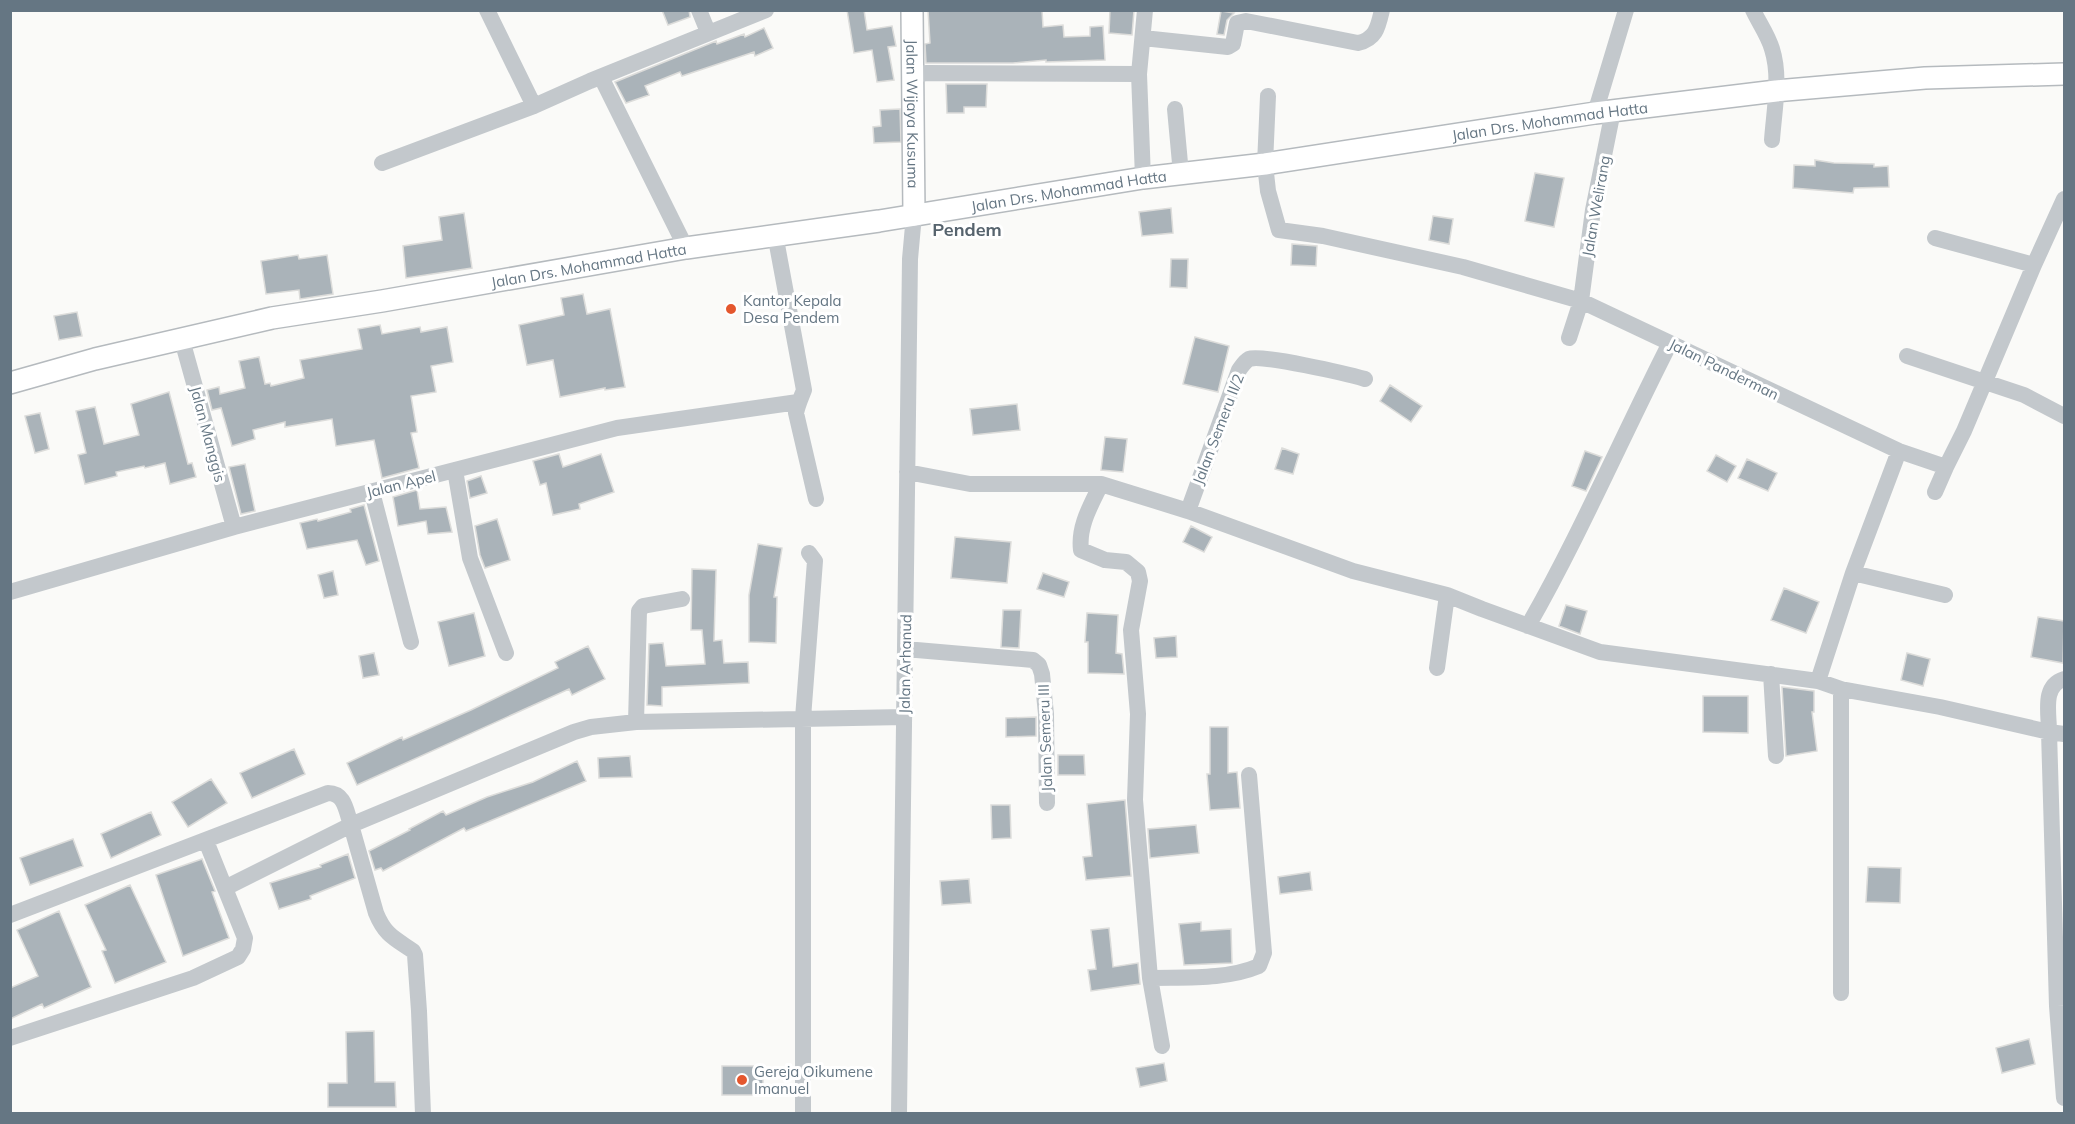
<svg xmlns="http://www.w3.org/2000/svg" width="2075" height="1124" font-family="Mulish,sans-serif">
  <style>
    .building { fill: #aab3b9; stroke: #dcdcda; stroke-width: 1.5 }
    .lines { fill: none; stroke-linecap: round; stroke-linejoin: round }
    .major-casing { stroke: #b5babe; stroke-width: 24 }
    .minor { stroke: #c3c8cc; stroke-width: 16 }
    .major { stroke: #fff; stroke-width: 21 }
    .poi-dot { fill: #e4572e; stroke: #fff; stroke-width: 2 }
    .labels { text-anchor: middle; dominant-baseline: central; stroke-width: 6; stroke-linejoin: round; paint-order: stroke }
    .street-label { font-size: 15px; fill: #657683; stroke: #fff }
    .poi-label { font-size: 15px; fill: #657683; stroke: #fff; text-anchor: start }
    .quarter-label { font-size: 18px; font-weight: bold; fill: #57646e; stroke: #fff }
  </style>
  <rect width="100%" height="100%" fill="#fafaf8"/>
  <!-- building -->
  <path class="building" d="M662,10H689L690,17L668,25Z
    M847,10H864L867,30L892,26L896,46L888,47L894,80L877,82L872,50L854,53Z
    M928,10H1042L1043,27L1063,25L1064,37L1090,36V27L1103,26L1105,60L1046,62V60L1013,63H926L925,44L930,43Z
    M1110,10H1134L1132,35L1109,33Z
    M1221,11L1234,13L1227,20L1224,35L1217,34Z
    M764,28L773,48L755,56L754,52L682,76L680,72L645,86L649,95L626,103L615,82L716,41L717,44L744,34L745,37Z
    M946,84H987L986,107H964V113H947Z
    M900,109L901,142L874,143L873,127L881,126L880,110Z
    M1815,160L1834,163L1874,164V167L1888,166L1889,187L1854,188L1853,193L1793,188L1794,165L1815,166Z
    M1535,173L1564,178L1554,227L1525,221Z
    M1171,208L1173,233L1142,236L1139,212Z
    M464,213L472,268L406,278L403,246L442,240L439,217Z
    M1433,216L1453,219L1449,244L1429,240Z
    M1292,244L1317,246L1316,266L1291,265Z
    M298,255L299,259L327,255L333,294L300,299L299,290L266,294L261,261Z
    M1171,259H1188L1187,288L1170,287Z
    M583,294L587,314L610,309L625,387L605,390V388L560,397L553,360L527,365L519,325L564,315L561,298Z
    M77,312L82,336L59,340L54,316Z
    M380,325L382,334L420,327L421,332L447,327L453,362L431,366L436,392L411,396L417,432L411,433L419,468L382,478L374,440L336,446L332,419L285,427V422L253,430L255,439L232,446L221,408L212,410L207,390L219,387L220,394L245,388L239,361L259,357L265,384L270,383L271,386L304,378L300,360L362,349L358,329Z
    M1195,337L1229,346L1218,392L1183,384Z
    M1390,385L1422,406L1411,422L1380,401Z
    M169,392L188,464L192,463L196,477L170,484L165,463L145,468L144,466L116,472L117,476L85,484L78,455L86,453L76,411L95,407L104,444L139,435L131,404Z
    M1017,404L1020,430L973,435L970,409Z
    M40,413L49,449L35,453L25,416Z
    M1105,437L1127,439L1123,472L1101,470Z
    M1282,448L1299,454L1293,474L1275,469Z
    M1585,451L1602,457L1586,491L1572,486Z
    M559,454L563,467L601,454L614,492L579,504L580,509L553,515L546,483L540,485L533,461Z
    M1716,455L1736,466L1727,482L1707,471Z
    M1747,459L1777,473L1768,491L1738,478Z
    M245,464L255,511L241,514L229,467Z
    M481,476L487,493L470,498L467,481Z
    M417,490L420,509L446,507L452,532L428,534L426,521L398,526L393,497Z
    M364,505L379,561L366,565L357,540L307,549L300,523L317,519L318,521L351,512L350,509Z
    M497,519L510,560L485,568L480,555L475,526Z
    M1191,526L1212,537L1204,552L1183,542Z
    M955,537L1011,542L1007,583L951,578Z
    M758,544L782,548L774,597H777L776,643L749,642V595Z
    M692,569L716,570L714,641L722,640L724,663L748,662L749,683L662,687V706L647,705L649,644L663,643L666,666L705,664L702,630H691Z
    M333,571L338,595L324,598L318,575Z
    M1043,573L1069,582L1064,597L1037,589Z
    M1784,588L1819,602L1806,633L1771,620Z
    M1566,605L1587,611L1580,634L1559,626Z
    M1003,610H1021L1019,648L1001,647Z
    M474,613L485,656L449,666L438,622Z
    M1087,613L1118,615L1116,653L1122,654L1124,674L1088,673V642H1085Z
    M2038,617L2064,621L2063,663L2031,657Z
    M1176,636L1177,657L1156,658L1154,638Z
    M588,646L605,679L572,695L569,689L357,785L347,763L402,737L403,740L471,710L558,668L555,662Z
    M374,653L379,675L363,678L359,656Z
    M1907,653L1930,659L1923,686L1901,680Z
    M1782,687L1814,691V712H1812L1817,751L1786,756Z
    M1703,696H1748V733L1703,732Z
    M1036,717V736L1006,737V718Z
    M1210,727H1228V773L1237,772L1240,808L1210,810L1207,774H1210Z
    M294,749L305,774L252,798L240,773Z
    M1058,755H1084L1085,775H1058Z
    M630,756L632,777L599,778L598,758Z
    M577,761L586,781L466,831L464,828L383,871L381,868L375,870L369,851L410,830L409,829L443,811L446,815L487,797L533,782Z
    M211,779L227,803L188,827L172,802Z
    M1125,800L1131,876L1086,880L1083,857L1092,856L1087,804Z
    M991,805H1010L1011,838L992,839Z
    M151,812L161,835L111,858L101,834Z
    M1196,825L1199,853L1150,858L1148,829Z
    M73,839L83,866L30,885L20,858Z
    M348,854L355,878L310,896L311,899L279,909L270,883L321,867L320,865Z
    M202,859L215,891L212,892L229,938L183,956L156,875Z
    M1868,867L1901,868L1900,903L1866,902Z
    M1310,872L1312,890L1280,894L1278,877Z
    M969,879L971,903L942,905L940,881Z
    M130,885L166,962L115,983L102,951L106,950L85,905Z
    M59,911L91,987L44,1008L42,1004L10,1019V988L38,976L17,930Z
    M1201,922V931L1231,929L1232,963L1184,965L1179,924Z
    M1109,928L1113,967L1138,963L1140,984L1091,991L1088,970L1096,969L1091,930Z
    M374,1031L375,1082H395L396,1107H328V1083H347L346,1032Z
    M2029,1039L2035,1064L2002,1073L1996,1048Z
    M1164,1063L1167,1081L1140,1087L1136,1068Z
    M722,1066H763V1095H722Z"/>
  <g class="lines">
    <!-- major casing -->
    <g class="major-casing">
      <g id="major">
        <path id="s1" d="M912,10L914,215"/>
        <path id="s2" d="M10,383L95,359L272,318L382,301L686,248L879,221L1143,178L1265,164L1595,113L1776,91L1925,78L2064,74"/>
      </g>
    </g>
    <!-- minor -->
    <path class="minor" d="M487,10L534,106
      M699,10L708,32
      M1753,10C1759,23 1768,35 1772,49C1781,77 1774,111 1772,140
      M1143,38L1228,47L1233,44L1237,23L1246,21L1358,43C1376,39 1378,27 1382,10
      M912,75L927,73L1139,74
      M601,77L686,248
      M1268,96L1265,164L1268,191L1279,230L1323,236L1463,267L1581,301L1899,451L1946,467L1964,431L2034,265L2064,199
      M1175,109L1181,174
      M1595,113L1626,10
      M382,163L534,106L590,81L766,10
      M1143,178L1139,74L1145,10
      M775,234L804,390C801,398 798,404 796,413L816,499
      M1935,238L2034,265
      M1569,338L1581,301L1593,210L1613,111
      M182,340L234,527
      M1907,356L2024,395L2064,416
      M455,470L470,558L506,653
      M907,472L970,484H1101L1188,511L1353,571L1447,595L1482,609L1600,652L1818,681L1841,689L1940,707L2049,732L2057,1006L2064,1098
      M1101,484C1091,505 1078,526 1081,550L1105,560L1126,562L1138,572L1140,581L1131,630L1138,714L1135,800L1150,978L1162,1046
      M372,492L411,642
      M1935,492L1946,467
      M1188,511L1239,370C1242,366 1245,361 1249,359C1261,354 1348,374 1365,379
      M1853,573L1945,595
      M10,592L234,527L617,428L798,402
      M1528,626C1580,535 1622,437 1670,343
      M905,649L1033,660L1039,665L1042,674L1046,714L1047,803
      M1437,668L1447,595
      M1771,674L1776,756
      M2064,679C2042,686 2049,712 2049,732L2064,734
      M1818,681L1853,573L1899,451
      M636,722L639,611L643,606L682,599
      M225,888L351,825L376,913C385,935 394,938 413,951L415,955L419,1011L423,1114
      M10,915L328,793C345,793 346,811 351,825L574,732L591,727L636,722L904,717
      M1150,978C1185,977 1226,980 1259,966L1264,953L1249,775
      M1841,993V689
      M10,1038L193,978L238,957L243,949L245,938L206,841
      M803,1114V718L815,561L809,553
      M899,1114L910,259L914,215"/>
    <!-- major -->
    <use href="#major" class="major"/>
  </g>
  <!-- markers -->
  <g class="poi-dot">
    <circle cx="731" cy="309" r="6"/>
    <circle cx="742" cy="1080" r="6"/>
  </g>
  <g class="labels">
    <!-- street labels -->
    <g class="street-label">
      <text stroke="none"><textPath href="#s1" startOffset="104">Jalan Wijaya Kusuma</textPath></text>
      <text stroke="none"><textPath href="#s2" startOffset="1563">Jalan Drs. Mohammad Hatta</textPath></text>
      <text stroke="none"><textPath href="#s2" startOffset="1077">Jalan Drs. Mohammad Hatta</textPath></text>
      <text transform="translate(1596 206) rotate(-80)">Jalan Welirang</text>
      <text stroke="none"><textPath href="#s2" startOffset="591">Jalan Drs. Mohammad Hatta</textPath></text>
      <text transform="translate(1724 369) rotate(26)">Jalan Panderman</text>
      <text transform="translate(1218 429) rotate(-69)">Jalan Semeru II/2</text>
      <text transform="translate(208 434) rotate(75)">Jalan Manggis</text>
      <text transform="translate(401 484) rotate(-14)">Jalan Apel</text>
      <text transform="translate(905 664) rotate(-89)">Jalan Arhanud</text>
      <text transform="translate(1045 738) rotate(-92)">Jalan Semeru III</text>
    </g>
    <!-- poi labels -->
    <g class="poi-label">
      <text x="743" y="300">Kantor Kepala<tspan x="743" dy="17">Desa Pendem</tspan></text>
      <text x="754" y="1071">Gereja Oikumene<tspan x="754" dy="17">Imanuel</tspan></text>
    </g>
    <!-- quarter labels -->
    <g class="quarter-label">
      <text x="967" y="229">Pendem</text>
    </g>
  </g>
  <!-- border -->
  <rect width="2075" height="1124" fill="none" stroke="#657683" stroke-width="24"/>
</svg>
